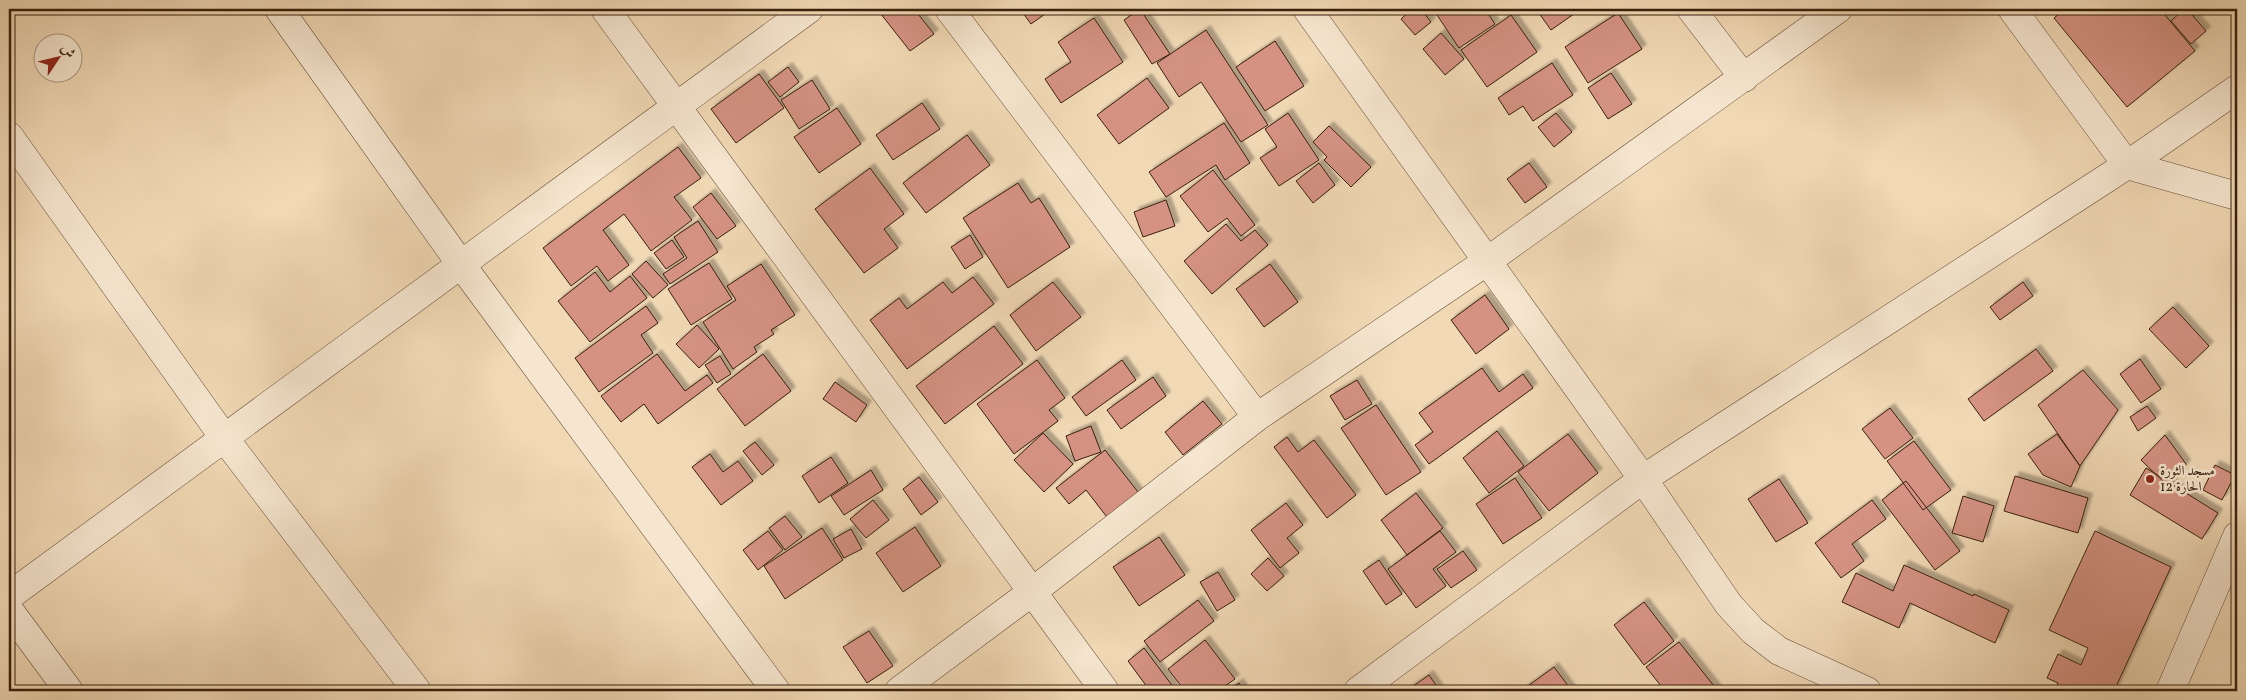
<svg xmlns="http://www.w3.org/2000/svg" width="2246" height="700" font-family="Vollkorn,Amiri,serif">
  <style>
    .building { fill: #d59283; stroke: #39200d; filter: url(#shadow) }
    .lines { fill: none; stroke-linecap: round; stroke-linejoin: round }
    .minor-casing { stroke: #674e37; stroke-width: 29 }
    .minor { stroke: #f6e6cf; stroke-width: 28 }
    .poi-dot { fill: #8f2418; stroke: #f6e6cf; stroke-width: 2 }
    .labels { text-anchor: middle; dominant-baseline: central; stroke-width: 5; stroke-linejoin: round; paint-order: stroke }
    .poi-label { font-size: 14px; fill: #39200d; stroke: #f6e6cf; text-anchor: start }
  </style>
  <defs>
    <filter id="shadow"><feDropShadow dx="4.5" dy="-4.5" stdDeviation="1" flood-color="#0004"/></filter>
  </defs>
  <rect width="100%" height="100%" fill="#f1d9b5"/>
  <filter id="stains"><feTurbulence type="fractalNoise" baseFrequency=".004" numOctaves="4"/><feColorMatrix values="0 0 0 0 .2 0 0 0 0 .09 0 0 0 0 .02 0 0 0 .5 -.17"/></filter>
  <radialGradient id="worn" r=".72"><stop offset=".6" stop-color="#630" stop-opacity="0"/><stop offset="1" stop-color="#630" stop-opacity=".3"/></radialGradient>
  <!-- building -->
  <path class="building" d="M877,9H914L934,34L910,51Z
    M1020,9H1052L1031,24Z
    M1140,9L1170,54L1152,64L1124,20Z
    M1412,9H1421L1431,22L1415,35L1401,19Z
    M1440,9H1485L1495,24L1459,48L1435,12Z
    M1536,9H1581L1551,30Z
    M2065,9H2160L2195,51L2127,107L2054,18Z
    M2184,9H2187L2206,31L2191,44L2171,21Z
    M1618,13L1642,49L1588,83L1565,47Z
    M1511,15L1537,52L1487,87L1461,50Z
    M1094,18L1123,62L1061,103L1045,79L1071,62L1058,42Z
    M1206,30L1268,125L1241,142L1201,82L1179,97L1157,63Z
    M1441,33L1464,59L1445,75L1423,49Z
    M1275,41L1304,86L1265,111L1236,67Z
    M1552,63L1573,95L1533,121L1523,106L1509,115L1498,98Z
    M788,67L799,82L780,97L768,82Z
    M1611,73L1632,104L1608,119L1588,88Z
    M759,74L784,108L736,143L711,109Z
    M1147,78L1169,108L1119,144L1097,115Z
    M812,80L830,109L799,129L781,100Z
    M922,103L940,129L893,160L876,135Z
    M837,108L861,144L819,173L794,137Z
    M1288,113L1319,160L1279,186L1260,158L1277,147L1265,129Z
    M1556,113L1572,132L1554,147L1538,127Z
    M1224,123L1250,163L1225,180L1216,165L1166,197L1149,172Z
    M1329,126L1371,167L1351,187L1324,160L1327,157L1313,142Z
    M967,135L990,165L926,213L903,183Z
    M678,147L701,178L674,197L692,220L651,251L624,214L603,230L629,265L608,281L597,266L571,286L543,248Z
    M1319,163L1335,185L1313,203L1296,181Z
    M1529,163L1547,187L1525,203L1507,179Z
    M870,168L904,214L884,229L898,248L864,273L815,209Z
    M1213,170L1255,225L1241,236L1227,218L1208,232L1180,196Z
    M1018,183L1031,203L1039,198L1070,247L1008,288L963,218Z
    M711,193L736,226L717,239L693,207Z
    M1166,200L1175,226L1143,237L1134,212Z
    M698,221L718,252L670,284L663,274L687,258L674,237Z
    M1226,224L1241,241L1255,230L1268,245L1212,294L1184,261Z
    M970,235L983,257L965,269L951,247Z
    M672,240L684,257L666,269L654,253Z
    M646,261L668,285L653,298L632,274Z
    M709,263L732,299L691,325L668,289Z
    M761,264L795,315L771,330L774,334L754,347L757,352L733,369L703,322L736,300L727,286Z
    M1270,264L1298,302L1264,327L1236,289Z
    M595,272L610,292L630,276L647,298L590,342L558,301Z
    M973,277L994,304L907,369L870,320L899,298L907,309L943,282L952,293Z
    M1053,282L1081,317L1036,351L1010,315Z
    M2023,282L2033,296L2000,320L1990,307Z
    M1485,295L1509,329L1476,354L1451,320Z
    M646,306L658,323L641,335L653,353L599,392L575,358Z
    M2173,307L2209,346L2186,368L2149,329Z
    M697,325L719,349L699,368L676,344Z
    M994,326L1023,364L945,424L916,386Z
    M2036,349L2053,371L1984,421L1968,399Z
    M657,354L685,391L707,375L713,383L658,424L644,404L621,422L601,396Z
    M763,354L791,391L745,426L717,389Z
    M720,356L731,374L717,383L705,365Z
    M2140,359L2161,389L2141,403L2120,374Z
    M1037,360L1065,398L1049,410L1058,421L1014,454L977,404Z
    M1122,360L1136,380L1086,416L1072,397Z
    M1482,368L1499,392L1523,374L1533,388L1429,464L1415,445L1433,432L1419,413Z
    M2083,370L2118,410L2080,466L2038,405Z
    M1153,377L1166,396L1121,429L1107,410Z
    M1357,380L1372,404L1345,420L1330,396Z
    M835,382L867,405L856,422L823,399Z
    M1203,401L1222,424L1183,455L1165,432Z
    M1376,405L1421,472L1386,495L1341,428Z
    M2147,406L2156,418L2138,431L2130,417Z
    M1890,408L1913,438L1885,459L1862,429Z
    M1091,426L1101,452L1075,461L1066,436Z
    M1497,431L1524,466L1489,493L1463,458Z
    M1043,433L1073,464L1044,492L1014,460Z
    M1568,434L1598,473L1549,511L1518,472Z
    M2057,434L2080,466L2071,487L2043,475L2028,454Z
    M2165,435L2186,464L2169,487L2141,460Z
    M1287,437L1298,452L1314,440L1356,495L1327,518L1274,447Z
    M1914,441L1951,490L1923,510L1887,461Z
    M755,442L774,465L762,475L743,451Z
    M1105,450L1142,497L1110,521L1086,490L1069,504L1056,488Z
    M710,454L723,472L738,461L753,481L721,505L692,467Z
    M831,457L848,483L819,503L802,476Z
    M2215,465L2235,475L2222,500L2203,490Z
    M2146,468L2218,513L2202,539L2130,495Z
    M871,470L883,490L844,515L831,496Z
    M2015,476L2088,498L2078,533L2004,511Z
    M919,477L938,502L921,515L903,489Z
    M1515,478L1542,518L1503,544L1476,504Z
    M1779,479L1808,523L1776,542L1748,499Z
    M1906,481L1960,551L1935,570L1882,500Z
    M1416,493L1443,528L1407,555L1381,520Z
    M1963,496L1994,506L1983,542L1952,533Z
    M873,500L889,520L866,538L850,519Z
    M1872,500L1886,519L1852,544L1864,561L1841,578L1815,543Z
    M1286,503L1303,525L1287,538L1299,553L1280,568L1251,530Z
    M785,516L802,537L785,550L769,528Z
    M915,527L941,566L903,592L876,553Z
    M822,528L843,560L785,599L764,566Z
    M851,529L862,549L844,558L833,539Z
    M768,531L783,550L758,570L743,550Z
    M1440,531L1456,552L1433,569L1446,586L1416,608L1388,569Z
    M2095,531L2171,567L2114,691H2054L2058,683L2047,678L2058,654L2081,665L2088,648L2049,630Z
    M1159,537L1185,575L1139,606L1113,567Z
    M1463,551L1477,570L1451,588L1437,569Z
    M1268,558L1284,576L1267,591L1251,574Z
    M1379,560L1402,594L1386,605L1363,571Z
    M1904,565L1973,596L1974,594L2009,610L1995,643L1910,603L1899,628L1842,602L1856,573L1893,591Z
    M1218,572L1235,600L1217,611L1200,582Z
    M1198,600L1214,621L1160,662L1144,641Z
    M1644,602L1674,641L1644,665L1614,625Z
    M869,631L893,666L867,683L843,647Z
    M1205,640L1235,679L1218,691H1185L1168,669Z
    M1679,642L1718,691H1665L1646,667Z
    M1144,648L1174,688L1169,691H1150L1128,661Z
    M1554,667L1572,691H1521Z
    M1429,675L1440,691H1406Z
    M1239,683L1244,691H1227Z"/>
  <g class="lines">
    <!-- minor casing -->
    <g class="minor-casing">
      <path id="minor" d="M279,9L460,263L776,691
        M605,9L1105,691
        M949,9L1257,417
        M1307,9L1643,479L1729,605L1753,631L1779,651L1867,691
        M1691,9L1744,78
        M9,136L225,439L417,691
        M2127,165L2237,89
        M2127,165L2237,196
        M9,596L809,9
        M9,610L69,691
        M899,691L1032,592L1257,417L1486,262L1838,9
        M1358,691L1643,479L2127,165L2012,9
        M2170,691L2237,536"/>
    </g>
    <!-- minor -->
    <use href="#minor" class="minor"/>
  </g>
  <!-- markers -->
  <circle class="poi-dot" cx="2150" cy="479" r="5"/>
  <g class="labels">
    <!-- poi labels -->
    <g class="poi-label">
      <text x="2160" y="471">مسجد الثورة<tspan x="2160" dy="16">الحارة 12</tspan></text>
    </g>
  </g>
  <!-- margin -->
  <rect width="2246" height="700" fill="none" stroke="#f1d9b5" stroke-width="30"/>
  <rect x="10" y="10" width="2226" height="680" fill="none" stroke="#39200d" stroke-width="2.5"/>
  <rect x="15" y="15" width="2216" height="670" fill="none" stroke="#39200d"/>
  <!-- north arrow -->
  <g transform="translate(58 58) rotate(55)"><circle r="24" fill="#f6e6cf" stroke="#aa9781"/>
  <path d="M0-4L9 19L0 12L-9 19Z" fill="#8f2418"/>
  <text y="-8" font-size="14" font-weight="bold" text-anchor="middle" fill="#39200d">ش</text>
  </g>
  <rect width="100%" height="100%" filter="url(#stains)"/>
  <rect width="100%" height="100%" fill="url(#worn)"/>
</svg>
